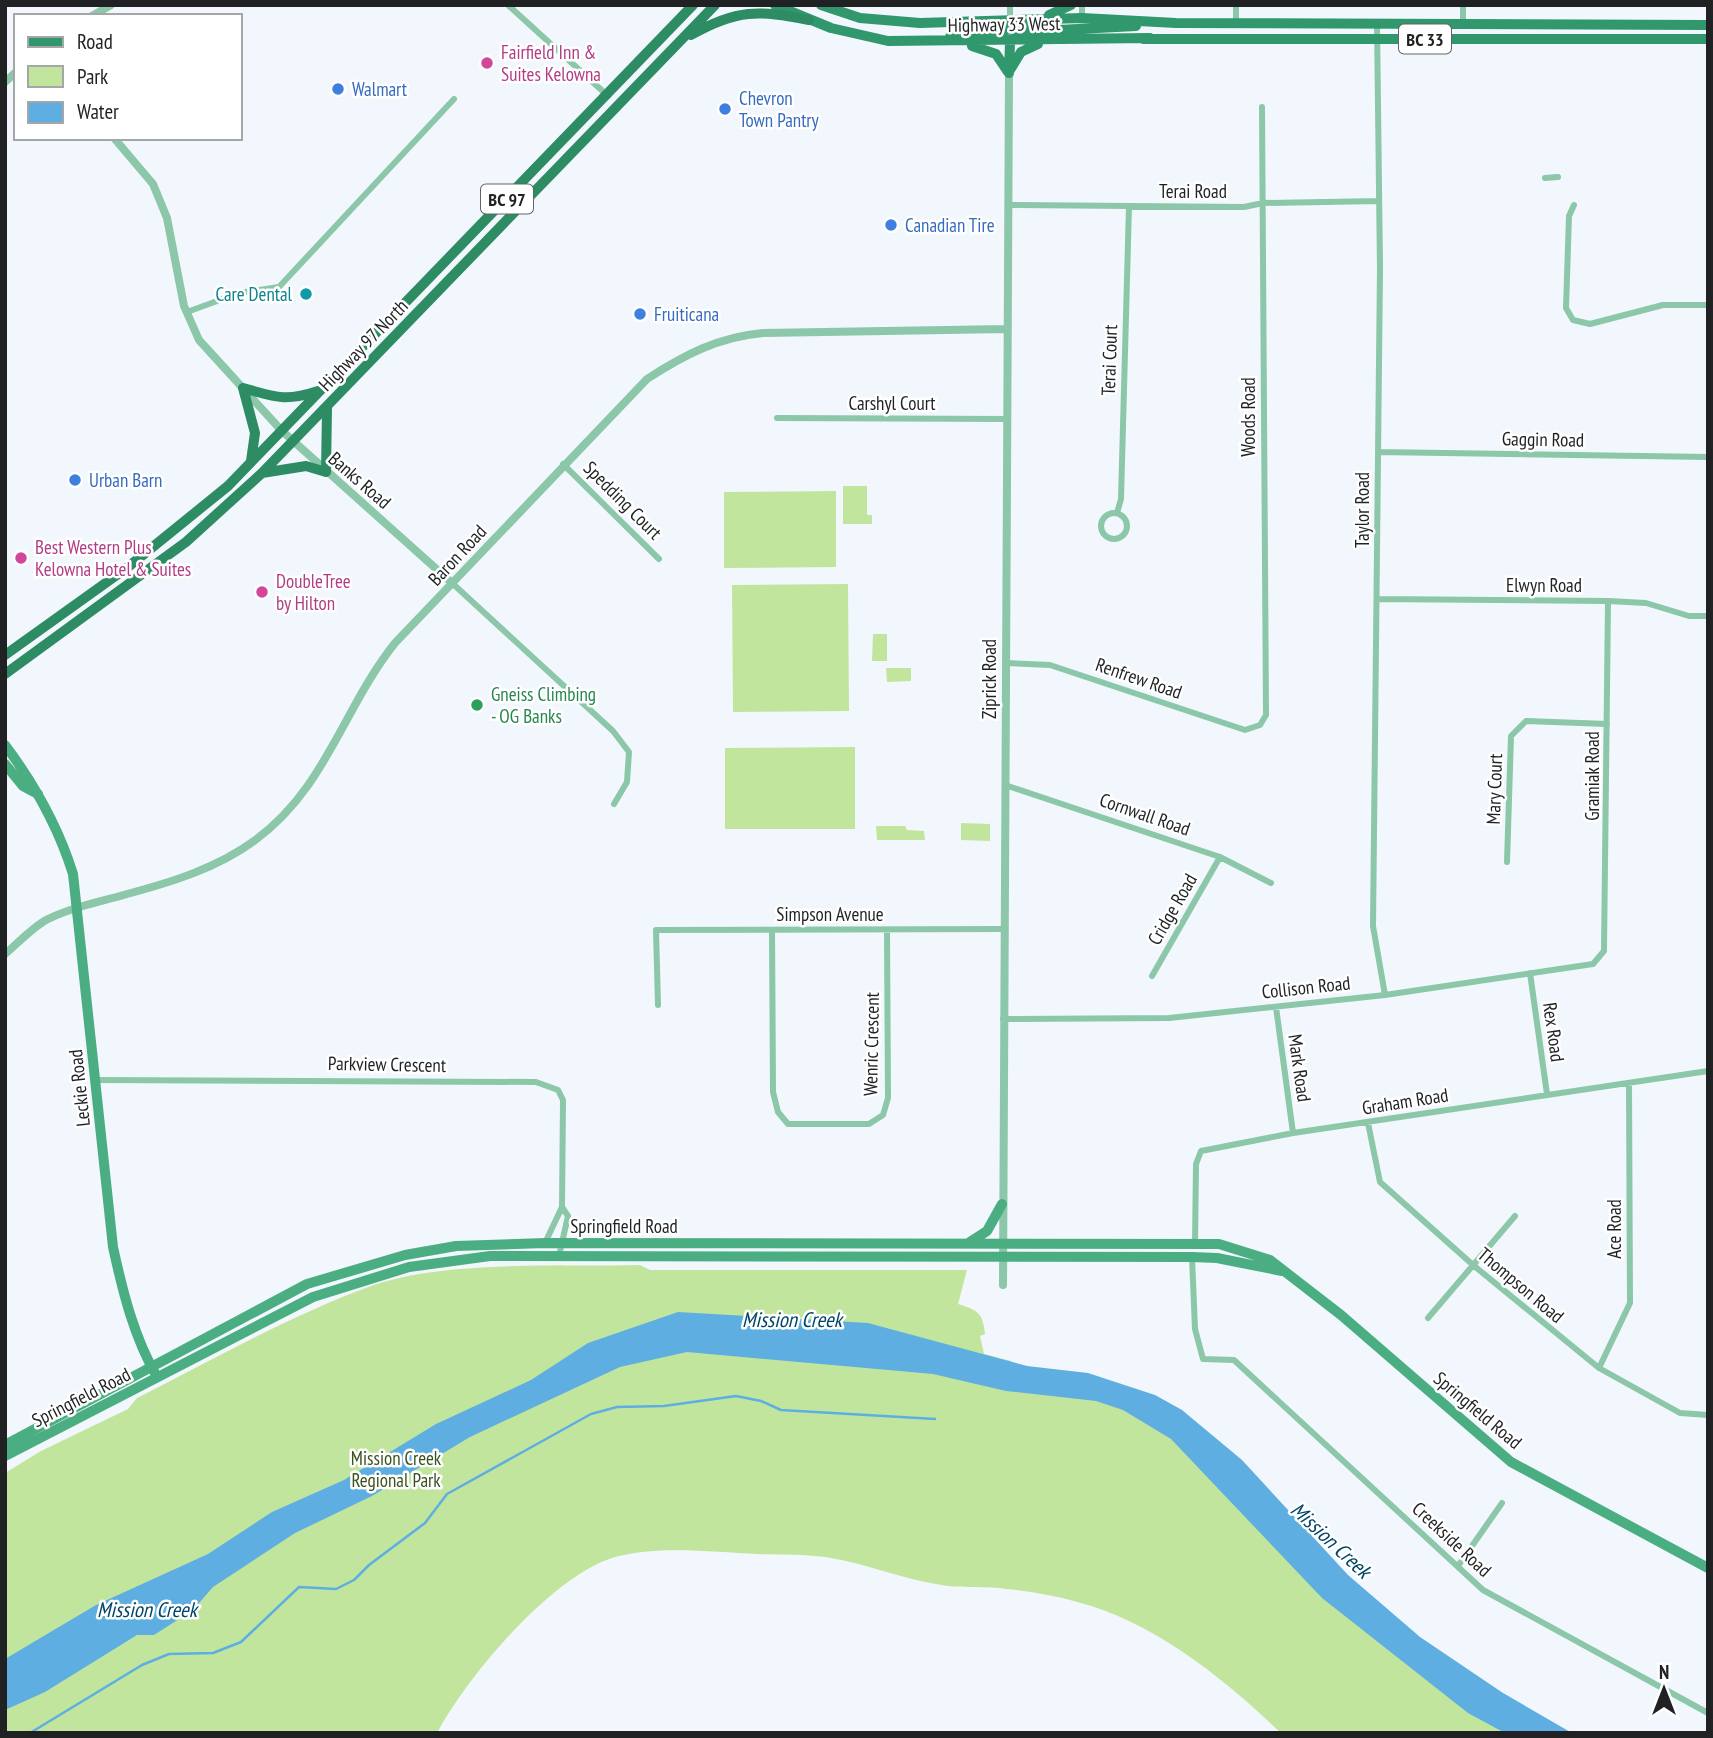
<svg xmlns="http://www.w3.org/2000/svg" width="1713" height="1738" font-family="'PT Sans Narrow',sans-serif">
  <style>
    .green { fill: #c2e59d }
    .water { fill: #5eaee1 }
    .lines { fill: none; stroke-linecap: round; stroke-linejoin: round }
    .stream { stroke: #5eaee1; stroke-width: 2.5 }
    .minor { stroke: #8bc7a8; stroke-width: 6 }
    .tertiary { stroke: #8bc7a8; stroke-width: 8 }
    .secondary { stroke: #4bae82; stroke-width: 10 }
    .primary { stroke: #31976d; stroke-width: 10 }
    .trunk { stroke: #2e8c65; stroke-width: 10 }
    .hotel-dot { fill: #d1479c; stroke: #fff; stroke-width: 2.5 }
    .shop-dot { fill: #3f7fe0; stroke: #fff; stroke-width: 2.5 }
    .culture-dot { fill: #0f9aa8; stroke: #fff; stroke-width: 2.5 }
    .leisure-dot { fill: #2e9e5b; stroke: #fff; stroke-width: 2.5 }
    .labels { text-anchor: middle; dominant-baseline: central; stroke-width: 5; stroke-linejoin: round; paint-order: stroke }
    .shield { fill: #fff; stroke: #626465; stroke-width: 2 }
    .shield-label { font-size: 18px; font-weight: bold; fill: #1f2123 }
    .street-label { font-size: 19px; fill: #1f2123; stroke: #fff }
    .hotel-label { font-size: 19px; fill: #b23c85; stroke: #fff; text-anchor: start }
    .shop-label { font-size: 19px; fill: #366cbe; stroke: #fff; text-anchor: start }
    .culture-label { font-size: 19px; fill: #0d838f; stroke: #fff; text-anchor: end }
    .leisure-label { font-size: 19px; fill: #27864d; stroke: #fff; text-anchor: start }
    .park-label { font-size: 19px; fill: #3a511d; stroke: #fff }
    .water-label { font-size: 21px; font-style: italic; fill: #014567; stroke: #fff }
  </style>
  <rect width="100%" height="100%" fill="#f1f7fc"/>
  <!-- green -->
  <path class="green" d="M843,486H867V515H872V524H843Z
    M836,491V567L724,568V492Z
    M848,584L849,711L733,712L732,585Z
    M873,634H887V661H872Z
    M886,668H911V681L887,682Z
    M855,747V829H725V748Z
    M961,823L990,824V841L961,840Z
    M876,826H905L907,830L924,831L925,840H877Z
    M640,1265L650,1270H967L958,1304C978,1310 983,1313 985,1334L980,1336L984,1354L1011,1361V1377L1114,1404L1171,1432L1508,1733H1281C1237,1691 1188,1650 1133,1623C1096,1604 1048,1593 1006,1589C987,1586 967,1588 948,1586C907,1581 866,1563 825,1557C802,1554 779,1555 756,1554C712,1552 645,1544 604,1561C544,1586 468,1676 437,1733H5V1473L41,1451L128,1409L137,1398C212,1360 295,1313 374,1285C447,1260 562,1267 640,1265Z"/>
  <!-- water -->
  <path class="water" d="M678,1312L868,1323L1027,1366L1088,1373L1155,1395L1182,1410L1242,1460L1348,1575L1420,1637L1503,1693L1572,1733H1505L1468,1713L1322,1598L1171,1439L1123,1410L1096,1401L1006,1391L933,1374L687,1352L620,1367L470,1437L372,1496L295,1533L213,1587L193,1610L154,1635H137L45,1692L5,1710V1659L96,1605L208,1554L272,1512L344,1480L436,1424L531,1380L588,1343Z"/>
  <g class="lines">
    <!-- stream -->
    <path class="stream" d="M30,1733L142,1665L169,1654L213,1653L241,1642L299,1587L336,1589L354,1580L369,1565L425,1523L447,1494L591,1414L617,1407L664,1406L736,1396L761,1401L781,1410L935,1419"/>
    <!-- minor -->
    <path class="minor" d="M508,5L608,96
      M1082,5V18
      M1010,22V5
      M1236,23V5
      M1377,24L1380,269L1373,926L1385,995
      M1463,24V5
      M1545,178L1558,177
      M1008,205L1244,207L1263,203L1379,201
      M1574,205L1569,216L1566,308L1573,320L1590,324L1663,305H1708
      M187,312L239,293L279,287L454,99
      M777,418L1007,419
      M1378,452L1708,457
      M563,464L659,559
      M1117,513L1121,499L1129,206
      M1101 526a13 13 0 1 1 26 0a13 13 0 1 1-26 0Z
      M452,583L613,731L629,752L627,782L614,804
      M1377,599L1608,601L1646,603L1689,616H1708
      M1005,663L1050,665L1245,730L1260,725L1266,715L1262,107
      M1005,785L1220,857L1271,883
      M1507,862L1511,736L1526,721L1607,724
      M772,930L773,1092L778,1112L788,1124H869L883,1115L888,1098L887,930
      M1530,973L1547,1094
      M1152,976L1220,857
      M658,1005L656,930L1004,929
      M1276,1007L1293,1133
      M1003,1019L1169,1018L1385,995L1593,964L1604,951L1608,601
      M96,1080L536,1082L558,1090L563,1100L562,1207L545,1243
      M1368,1123L1380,1182L1473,1265L1599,1368L1680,1413L1708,1415
      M1195,1244L1196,1164L1201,1151L1293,1133L1708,1071
      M559,1256L568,1216L562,1207
      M1192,1257L1195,1329L1203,1359L1234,1360L1483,1590L1708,1713
      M1428,1318L1515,1216
      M1599,1368L1630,1303L1629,1083
      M1458,1566L1502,1503"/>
    <!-- tertiary -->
    <path class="tertiary" d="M92,16L111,5
      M5,82L16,72
      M114,138L153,184L167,218L184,306L199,340L281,430L452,583
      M5,954C18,943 32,928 46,920C72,907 100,902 127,894C172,882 217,868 254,841C326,789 343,708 395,643L647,379C684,355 718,337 763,333L1007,329
      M1003,1285L1009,73"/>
    <!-- secondary -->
    <path class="secondary" d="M5,745C35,785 58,826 73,874L113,1247C123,1293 134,1337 157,1377
      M5,764L23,786L38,794
      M970,1242L987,1231L1002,1204
      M5,1445L307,1284L405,1255L456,1246L545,1243L1219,1244L1270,1260L1341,1315L1511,1462L1708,1568
      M5,1456L313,1297L409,1267L490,1256L1192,1257L1217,1258L1282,1271"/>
    <!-- primary -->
    <path class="primary" d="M775,5L831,28L888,41L1150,38
      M821,5L860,18L920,23L1082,18L1176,23L1708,25
      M1049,15L1071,5
      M950,37L1028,27
      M1143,39H1708
      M972,46L996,54L1008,72
      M1010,70L1021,52L1038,44
      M1009,73L1010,42L1020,32L1136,26"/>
    <!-- trunk -->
    <path class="trunk" d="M691,35C737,9 758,10 809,20
      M243,388C275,397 285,402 318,391
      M243,388L255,433L251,461
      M262,473L306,466L326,472L327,407
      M5,655L128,567L228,486L693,5
      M5,674L186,542L262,473L715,5"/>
  </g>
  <!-- markers -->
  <g class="hotel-dot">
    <circle cx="487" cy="63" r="7"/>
    <circle cx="21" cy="558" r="7"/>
    <circle cx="262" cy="592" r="7"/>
  </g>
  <g class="shop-dot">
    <circle cx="338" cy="89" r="7"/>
    <circle cx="725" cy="109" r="7"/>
    <circle cx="891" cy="225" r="7"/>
    <circle cx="640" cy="314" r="7"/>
    <circle cx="75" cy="480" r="7"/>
  </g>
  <circle class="culture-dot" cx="306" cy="294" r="7"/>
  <circle class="leisure-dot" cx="477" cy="705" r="7"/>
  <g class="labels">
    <!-- shield labels -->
    <g class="shield">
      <rect x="1399" y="24.5" width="52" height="29" rx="5"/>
      <rect x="481" y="184.5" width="52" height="29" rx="5"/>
    </g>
    <g class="shield-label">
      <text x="1425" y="39">BC 33</text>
      <text x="507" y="199">BC 97</text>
    </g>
    <!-- street labels -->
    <g class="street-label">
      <text transform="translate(1004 24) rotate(-1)">Highway 33 West</text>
      <text x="1193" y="191">Terai Road</text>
      <text transform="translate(363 345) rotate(-46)">Highway 97 North</text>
      <text transform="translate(1109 360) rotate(-88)">Terai Court</text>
      <text x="892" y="403">Carshyl Court</text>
      <text transform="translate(1248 417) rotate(-90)">Woods Road</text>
      <text transform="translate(1543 439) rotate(1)">Gaggin Road</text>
      <text transform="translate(360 480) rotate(41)">Banks Road</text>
      <text transform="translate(623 500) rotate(45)">Spedding Court</text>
      <text transform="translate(1362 510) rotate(-90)">Taylor Road</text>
      <text transform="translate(457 555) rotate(-47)">Baron Road</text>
      <text x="1544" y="585">Elwyn Road</text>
      <text transform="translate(1139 678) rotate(19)">Renfrew Road</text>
      <text transform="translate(989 679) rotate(-90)">Ziprick Road</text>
      <text transform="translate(1592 776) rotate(-90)">Gramiak Road</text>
      <text transform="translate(1494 789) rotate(-88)">Mary Court</text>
      <text transform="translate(1145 814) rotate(19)">Cornwall Road</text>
      <text transform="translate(1172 909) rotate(-60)">Cridge Road</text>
      <text x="830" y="914">Simpson Avenue</text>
      <text transform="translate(1306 987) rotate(-6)">Collison Road</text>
      <text transform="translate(1554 1032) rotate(82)">Rex Road</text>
      <text transform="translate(871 1044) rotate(-89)">Wenric Crescent</text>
      <text transform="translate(387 1064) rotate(1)">Parkview Crescent</text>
      <text transform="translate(1300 1068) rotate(82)">Mark Road</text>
      <text transform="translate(79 1088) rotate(-96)">Leckie Road</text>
      <text transform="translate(1405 1101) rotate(-9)">Graham Road</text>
      <text x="624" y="1226">Springfield Road</text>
      <text transform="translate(1614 1229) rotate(-90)">Ace Road</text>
      <text transform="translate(1521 1285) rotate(40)">Thompson Road</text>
      <text transform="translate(81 1397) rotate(-27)">Springfield Road</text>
      <text transform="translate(1478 1410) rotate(40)">Springfield Road</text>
      <text transform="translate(1452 1539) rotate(43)">Creekside Road</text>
    </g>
    <!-- hotel labels -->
    <g class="hotel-label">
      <text x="501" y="52">Fairfield Inn &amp;<tspan x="501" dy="22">Suites Kelowna</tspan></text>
      <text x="35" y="547">Best Western Plus<tspan x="35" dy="22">Kelowna Hotel &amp; Suites</tspan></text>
      <text x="276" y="581">DoubleTree<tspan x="276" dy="22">by Hilton</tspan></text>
    </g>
    <!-- shop labels -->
    <g class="shop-label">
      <text x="352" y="89">Walmart</text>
      <text x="739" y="98">Chevron<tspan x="739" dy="22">Town Pantry</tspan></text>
      <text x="905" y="225">Canadian Tire</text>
      <text x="654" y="314">Fruiticana</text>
      <text x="89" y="480">Urban Barn</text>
    </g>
    <!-- culture labels -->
    <g class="culture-label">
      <text x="292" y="294">Care Dental</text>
    </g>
    <!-- leisure labels -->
    <g class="leisure-label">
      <text x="491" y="694">Gneiss Climbing<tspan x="491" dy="22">- OG Banks</tspan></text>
    </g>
    <!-- park labels -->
    <g class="park-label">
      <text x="396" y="1458">Mission Creek<tspan x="396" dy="22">Regional Park</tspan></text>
    </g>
    <!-- water labels -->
    <g class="water-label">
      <text x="792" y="1319">Mission Creek</text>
      <text transform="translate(1331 1540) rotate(43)">Mission Creek</text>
      <text x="147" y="1609">Mission Creek</text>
    </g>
  </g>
  <!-- border -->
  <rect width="1713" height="1738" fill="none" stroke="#1f2123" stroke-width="14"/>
  <!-- legend -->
  <rect x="14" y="14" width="228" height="126" fill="#ffffff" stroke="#a5a6a7" stroke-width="2"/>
  <rect x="28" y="37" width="35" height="10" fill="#31976d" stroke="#a5a6a7" stroke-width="2"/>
  <text x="77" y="49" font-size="21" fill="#1f2123">Road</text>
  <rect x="28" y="66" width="35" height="21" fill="#c2e59d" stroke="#a5a6a7" stroke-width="2"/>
  <text x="77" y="84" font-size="21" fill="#1f2123">Park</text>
  <rect x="28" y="102" width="35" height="21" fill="#5eaee1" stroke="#a5a6a7" stroke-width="2"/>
  <text x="77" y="119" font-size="21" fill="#1f2123">Water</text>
  <!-- north arrow -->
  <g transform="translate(1664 1689)" stroke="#ffffff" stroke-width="5" paint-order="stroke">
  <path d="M0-5L12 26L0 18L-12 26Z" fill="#1f2123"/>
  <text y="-10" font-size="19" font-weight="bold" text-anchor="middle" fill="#1f2123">N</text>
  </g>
</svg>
